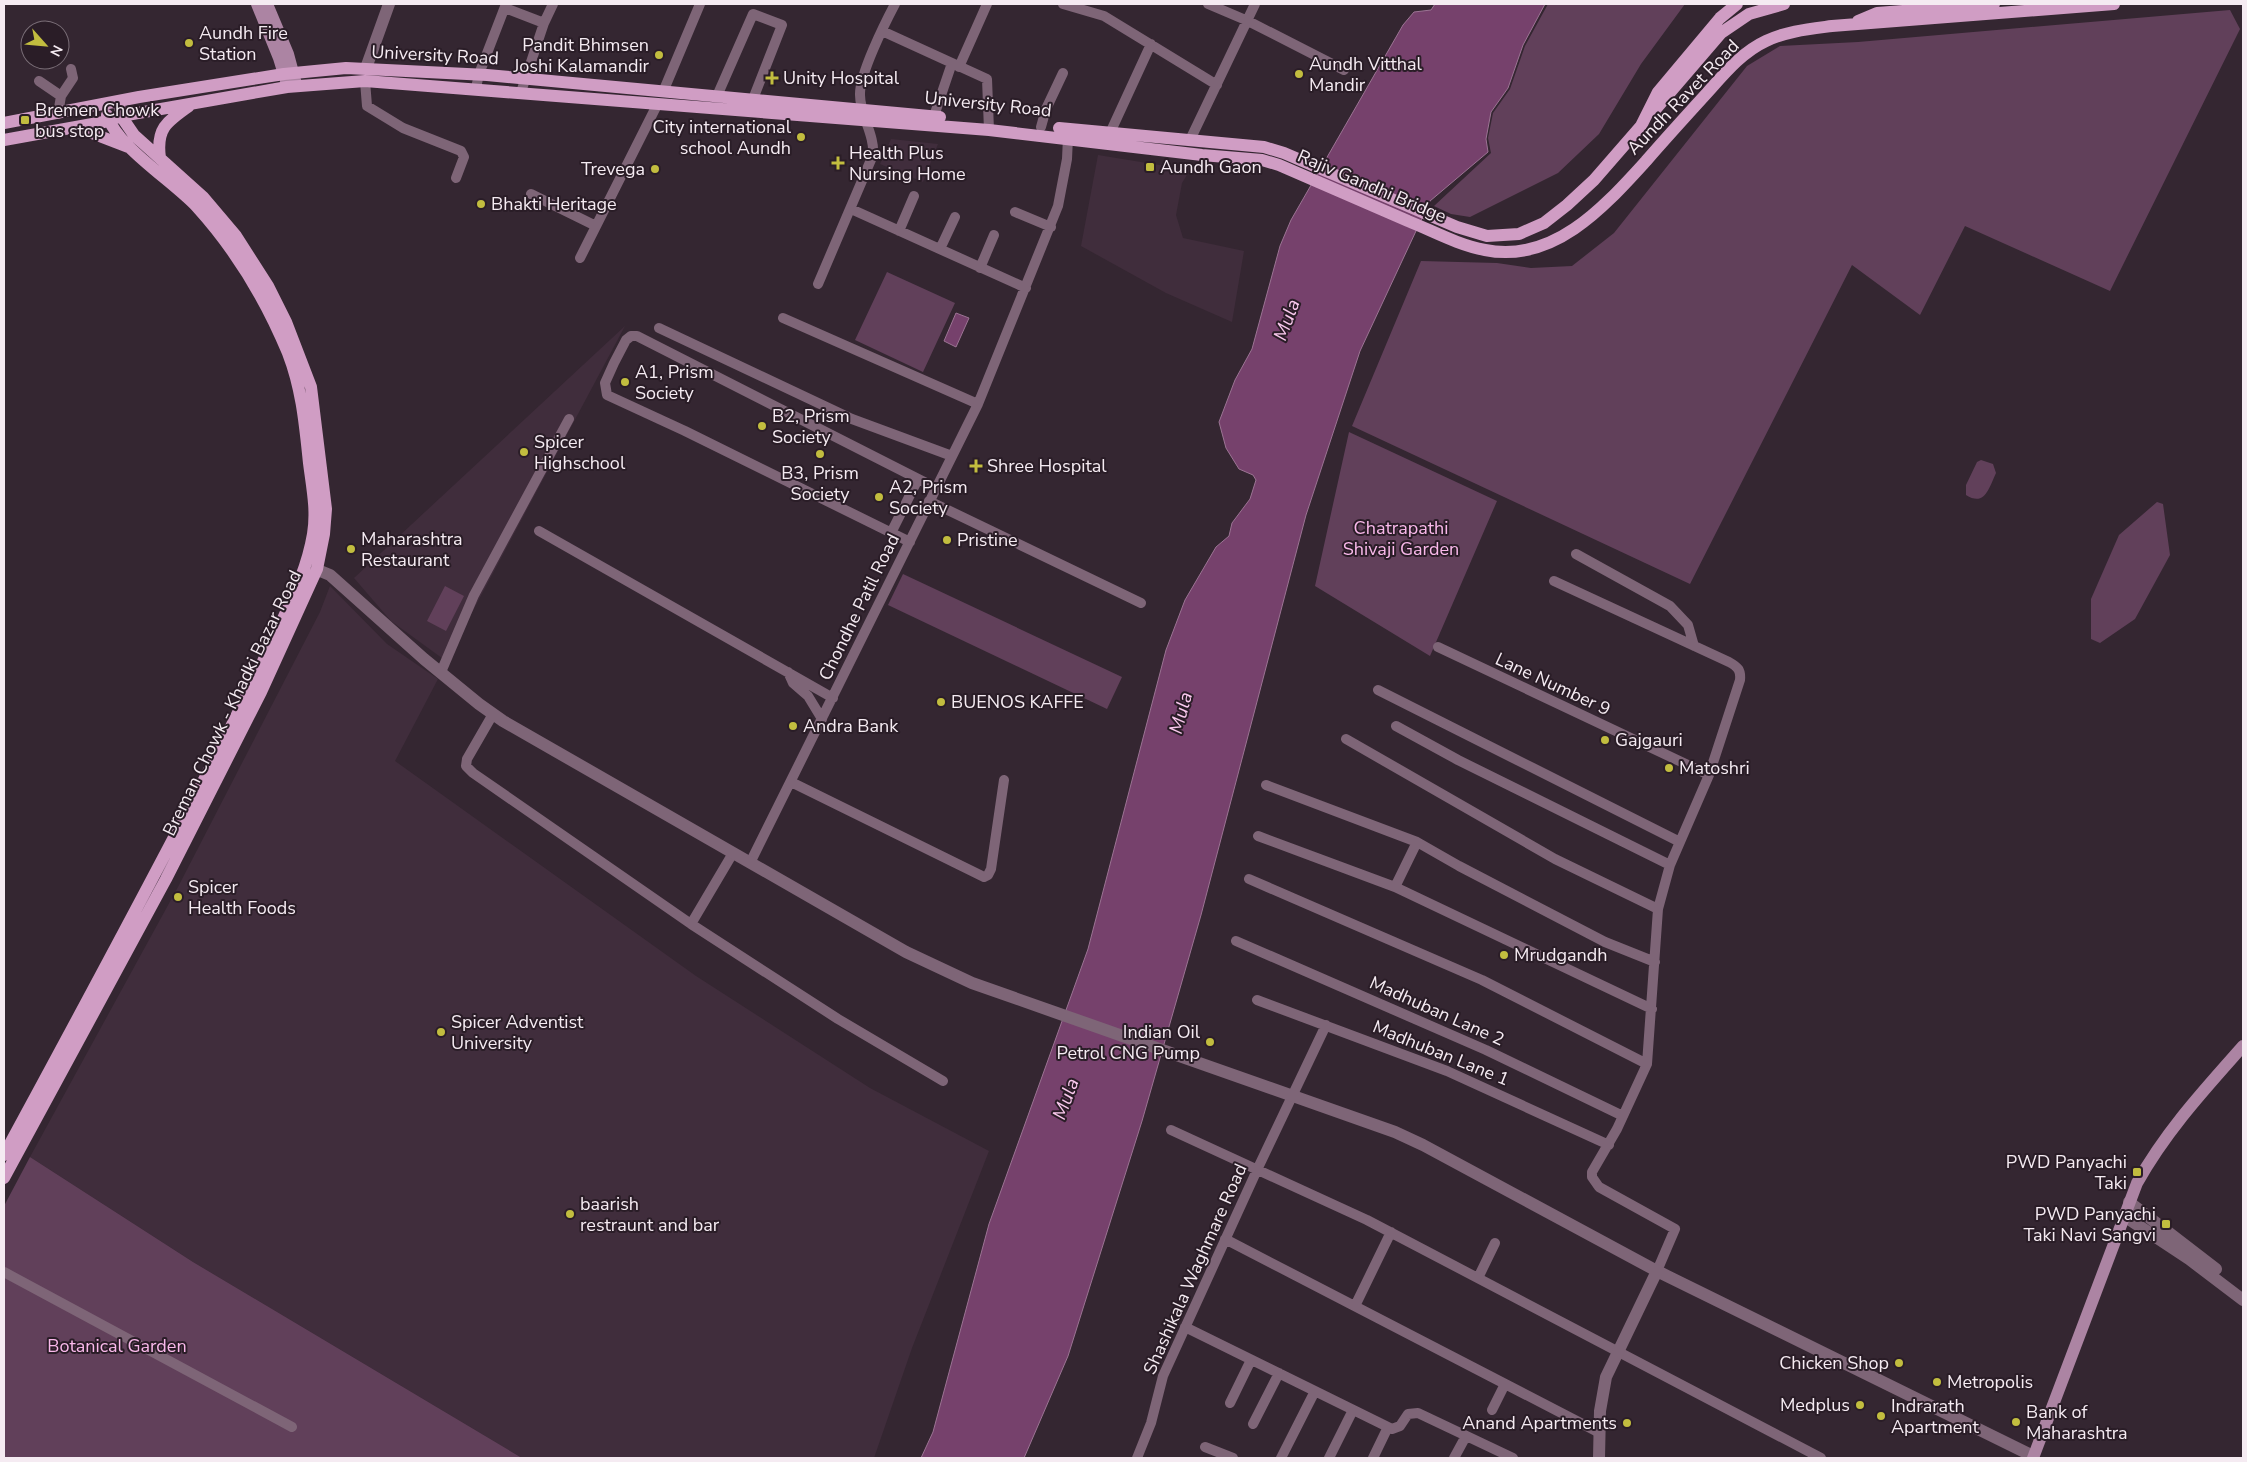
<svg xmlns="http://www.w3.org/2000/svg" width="2247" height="1462" font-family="'Nunito Sans',sans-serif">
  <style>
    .built { fill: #402d3c }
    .green { fill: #61405a }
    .water { fill: #76416c; stroke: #9c7494 }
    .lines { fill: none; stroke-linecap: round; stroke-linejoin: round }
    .minor { stroke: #7e6577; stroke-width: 10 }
    .tertiary { stroke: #7e6577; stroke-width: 12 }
    .secondary { stroke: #ac84a3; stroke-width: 12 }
    .primary { stroke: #d09dc4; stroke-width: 12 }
    .poi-dot { fill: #c2bd3f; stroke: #2a1d27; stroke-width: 2 }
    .labels { text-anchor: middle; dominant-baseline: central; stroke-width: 4; stroke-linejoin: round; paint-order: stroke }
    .poi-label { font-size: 18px; fill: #f5ebf2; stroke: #2a1d27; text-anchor: start }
    .street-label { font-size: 18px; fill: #f5ebf2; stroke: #2a1d27 }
    .park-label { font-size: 18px; fill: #fab9eb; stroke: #2a1d27 }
    .water-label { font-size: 19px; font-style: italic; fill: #fac9ee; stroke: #2a1d27 }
  </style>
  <rect width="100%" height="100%" fill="#342631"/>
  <!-- built -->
  <path class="built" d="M891,139L938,144L923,182L880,164Z
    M1098,155L1190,170L1182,183L1176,215L1183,238L1244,251L1232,322L1166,293L1081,246Z
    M625,326L446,661L391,621L354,578Z
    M330,586L387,644L438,679L395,761L696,976L870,1088L989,1151L912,1348L874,1458H522L193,1262L30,1157L178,887L320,612Z"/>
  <!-- green -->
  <path class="green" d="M1548,4H1685L1641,64L1599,134L1558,173L1470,217L1451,214L1434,206L1491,153L1488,138L1493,113L1510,89L1525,46Z
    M2230,10L2240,29L2110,291L1965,226L1920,315L1852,265L1690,584L1352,426L1421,261L1497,263L1531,268L1572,266L1614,233L1747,66L1780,46L1858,42Z
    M887,272L955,303L923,372L855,340Z
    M1349,432L1497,501L1430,656L1315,586Z
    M1981,460L1993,464L1996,473C1989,488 1985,507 1966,495V485L1977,462Z
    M2157,502L2163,504L2170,555L2135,619L2100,643L2091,639V599L2119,535Z
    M903,574L1122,677L1107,709L888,605Z
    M445,586L464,596L446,631L427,621Z
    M30,1157L193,1262L522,1458H4V1206Z"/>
  <!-- water -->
  <path class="water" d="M1435,4H1545L1523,45L1508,88L1491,112L1486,139L1488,152L1430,201L1360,351L1306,515L1201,915L1142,1121L1068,1356L1024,1458H921L933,1432L989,1224L1088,949L1166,650L1185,600L1216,547L1229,536L1232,523L1250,499L1256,480L1253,475L1239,469L1226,448L1219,422L1235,380L1252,349L1280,246L1291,220L1403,25L1414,12L1431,10Z
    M956,313L969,318L956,347L944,341Z"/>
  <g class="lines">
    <!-- minor -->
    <path class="minor" d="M1063,4L1104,16L1217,85
      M1208,4L1248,21L1344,70
      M505,8L544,23L521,92
      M544,23L553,4
      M882,31L987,79L989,130
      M959,67L987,4
      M39,81L61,96L58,114
      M365,81L367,106L403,128L461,151L464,157L456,178
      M476,88L479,74L506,4
      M663,92L700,4
      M61,96L73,78L71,69
      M717,96L753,14L782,25L753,99
      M934,116L952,63
      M1041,127L1046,109L1063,73
      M1110,133L1151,44
      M1190,140L1255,4
      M531,194L596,226
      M851,209L1026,288
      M1015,212L1051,227
      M899,231L914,196
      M940,249L955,217
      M580,258L657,105
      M980,268L994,235
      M818,284L873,155C875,135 860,115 860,95C859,75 885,23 895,4
      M783,318L978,404
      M659,328L852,419L952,456
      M929,501L1141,603
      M539,531L833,698
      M891,533L918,479
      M910,542L685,431L607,395L605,383L614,363L626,340L631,336H637L936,488
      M1576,554L1670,606L1688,625L1694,646
      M1554,581L1729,662C1738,667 1741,670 1740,680L1709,775L1670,865L1658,909L1647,1064L1617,1129L1592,1172V1177L1599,1187L1675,1229L1657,1271
      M1438,647L1709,775
      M441,672L474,595L569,419
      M788,672L793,683L808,696L822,719
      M1378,690L1680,842
      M493,714L467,759L466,766L473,773L691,924L838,1019L943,1081
      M1396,726L1458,760L1670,865
      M1346,739L1555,859L1658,909
      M791,782L984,877L988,875L991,869L1004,780
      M1266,785L1417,842L1459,866L1605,942L1655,962
      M1258,836L1395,887L1652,1009
      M750,863L978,404L1058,206L1067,159L1068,137
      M1249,879L1482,980L1647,1064
      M1395,887L1417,842
      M691,924L733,853
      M1236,941L1486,1050L1623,1116
      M1257,1000L1447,1071L1609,1145
      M1171,1130L1367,1220L1821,1458
      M1225,1239L1598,1432
      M4,1272L292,1427
      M1478,1278L1495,1243
      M1355,1306L1391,1232
      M1185,1327L1392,1429L1400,1426L1408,1414L1418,1413L1513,1458
      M1230,1403L1251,1360
      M1492,1410L1505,1384
      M1253,1424L1279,1373
      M1205,1447L1233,1458
      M1137,1458L1151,1423L1163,1376L1257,1170L1326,1025
      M1281,1458L1315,1391
      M1329,1458L1353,1410
      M1373,1458L1388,1427
      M1454,1458L1466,1436"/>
    <!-- tertiary -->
    <path class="tertiary" d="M366,68L389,4
      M308,566L330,575L424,659L479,704L503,721L906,952L972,983L1395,1132L1423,1145L1657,1271L2033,1456
      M2129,1202L2216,1269
      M2124,1216L2189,1259L2243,1300
      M1599,1458L1600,1411L1606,1377L1657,1271"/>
    <!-- secondary -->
    <path class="secondary" d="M257,4L279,58L287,84
      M267,4L288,54L296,84
      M2033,1458L2137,1183C2166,1131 2204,1090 2243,1046"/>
    <!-- primary -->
    <path class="primary" d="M1858,21L1877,13L1994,4
      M1654,111L1721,33L1749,14L1784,4
      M4,123L139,97L284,74L346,68L487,75L940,117
      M76,127L128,147
      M1059,128L1264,147L1284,153L1457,227L1487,236L1519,234L1544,223L1567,205L1594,180L1641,126L1658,92L1720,18L1737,4
      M4,140L109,121L121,116L287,87L365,81L989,130L1202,155L1262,160L1279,165C1322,184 1365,202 1408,221C1433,231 1458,245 1485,250C1554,264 1605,206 1646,161C1666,138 1686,116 1707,93C1724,74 1742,52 1766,41C1787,31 1809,29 1832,26L2114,4
      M160,158C156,129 166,122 189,106
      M4,1155C78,1018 153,880 224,741C242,705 259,670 276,634C291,601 307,570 313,534C317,510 312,487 309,463C305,425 302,389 288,353C266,300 236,250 197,207C173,181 117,147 107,115
      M4,1178L166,879L261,692L317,569L324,534L326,509L311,387L286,322L268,286L236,236L203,197L134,135L121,116L120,109"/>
  </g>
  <!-- markers -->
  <g class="poi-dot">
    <circle cx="189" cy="43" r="5"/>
    <circle cx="659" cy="55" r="5"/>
    <circle cx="1299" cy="74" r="5"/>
    <path d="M769.5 70.5h5v5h5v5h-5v5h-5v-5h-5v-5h5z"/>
    <rect x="20" y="115" width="10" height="10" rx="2.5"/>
    <circle cx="801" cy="137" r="5"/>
    <path d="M835.5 155.5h5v5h5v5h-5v5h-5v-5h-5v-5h5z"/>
    <rect x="1145" y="162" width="10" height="10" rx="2.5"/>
    <circle cx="655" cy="169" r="5"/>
    <circle cx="481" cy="204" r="5"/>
    <circle cx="625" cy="382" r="5"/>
    <circle cx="762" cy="426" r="5"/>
    <circle cx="524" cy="452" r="5"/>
    <circle cx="820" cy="454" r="5"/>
    <path d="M973.5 458.5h5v5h5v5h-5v5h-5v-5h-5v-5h5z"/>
    <circle cx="879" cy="497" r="5"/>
    <circle cx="947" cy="540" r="5"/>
    <circle cx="351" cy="549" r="5"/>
    <circle cx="941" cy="702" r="5"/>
    <circle cx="793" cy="726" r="5"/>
    <circle cx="1605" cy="740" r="5"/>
    <circle cx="1669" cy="768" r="5"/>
    <circle cx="178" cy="897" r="5"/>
    <circle cx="1504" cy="955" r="5"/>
    <circle cx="441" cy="1032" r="5"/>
    <circle cx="1210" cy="1042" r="5"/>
    <rect x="2132" y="1167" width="10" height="10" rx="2.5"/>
    <circle cx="570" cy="1214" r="5"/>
    <rect x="2161" y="1219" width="10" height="10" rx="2.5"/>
    <circle cx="1899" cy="1363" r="5"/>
    <circle cx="1937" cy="1382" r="5"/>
    <circle cx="1860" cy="1405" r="5"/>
    <circle cx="1881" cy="1416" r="5"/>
    <circle cx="2016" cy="1422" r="5"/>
    <circle cx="1627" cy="1423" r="5"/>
  </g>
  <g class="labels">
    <!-- poi labels -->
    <g class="poi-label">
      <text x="199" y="33">Aundh Fire<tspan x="199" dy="21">Station</tspan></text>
      <text x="649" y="45" text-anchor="end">Pandit Bhimsen<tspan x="649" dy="21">Joshi Kalamandir</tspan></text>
      <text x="1309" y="64">Aundh Vitthal<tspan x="1309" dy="21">Mandir</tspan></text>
      <text x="783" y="78">Unity Hospital</text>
      <text x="35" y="110">Bremen Chowk<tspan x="35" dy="21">bus stop</tspan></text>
      <text x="791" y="127" text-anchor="end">City international<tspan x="791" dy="21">school Aundh</tspan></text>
      <text x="849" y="153">Health Plus<tspan x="849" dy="21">Nursing Home</tspan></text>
      <text x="1160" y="167">Aundh Gaon</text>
      <text x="645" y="169" text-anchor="end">Trevega</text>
      <text x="491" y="204">Bhakti Heritage</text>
      <text x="635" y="372">A1, Prism<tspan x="635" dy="21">Society</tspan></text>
      <text x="772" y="416">B2, Prism<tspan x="772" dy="21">Society</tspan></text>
      <text x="534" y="442">Spicer<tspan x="534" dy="21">Highschool</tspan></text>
      <text x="987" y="466">Shree Hospital</text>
      <text x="820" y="473" text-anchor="middle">B3, Prism<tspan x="820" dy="21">Society</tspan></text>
      <text x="889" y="487">A2, Prism<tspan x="889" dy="21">Society</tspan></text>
      <text x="361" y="539">Maharashtra<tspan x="361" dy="21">Restaurant</tspan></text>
      <text x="957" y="540">Pristine</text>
      <text x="951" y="702">BUENOS KAFFE</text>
      <text x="803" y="726">Andra Bank</text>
      <text x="1615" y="740">Gajgauri</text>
      <text x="1679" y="768">Matoshri</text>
      <text x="188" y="887">Spicer<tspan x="188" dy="21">Health Foods</tspan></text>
      <text x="1514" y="955">Mrudgandh</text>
      <text x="451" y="1022">Spicer Adventist<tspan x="451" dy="21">University</tspan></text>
      <text x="1200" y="1032" text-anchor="end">Indian Oil<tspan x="1200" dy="21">Petrol CNG Pump</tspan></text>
      <text x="2127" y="1162" text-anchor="end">PWD Panyachi<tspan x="2127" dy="21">Taki</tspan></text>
      <text x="580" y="1204">baarish<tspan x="580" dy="21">restraunt and bar</tspan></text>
      <text x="2156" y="1214" text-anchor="end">PWD Panyachi<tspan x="2156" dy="21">Taki Navi Sangvi</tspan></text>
      <text x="1889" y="1363" text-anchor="end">Chicken Shop</text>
      <text x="1947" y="1382">Metropolis</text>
      <text x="1850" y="1405" text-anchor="end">Medplus</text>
      <text x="1891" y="1406">Indrarath<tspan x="1891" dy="21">Apartment</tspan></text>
      <text x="2026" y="1412">Bank of<tspan x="2026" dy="21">Maharashtra</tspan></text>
      <text x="1617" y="1423" text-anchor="end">Anand Apartments</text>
    </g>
    <!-- street labels -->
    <g class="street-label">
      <text transform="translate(435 55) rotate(3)">University Road</text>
      <text transform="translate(1683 97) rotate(-46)">Aundh Ravet Road</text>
      <text transform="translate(988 104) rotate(6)">University Road</text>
      <text transform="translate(1372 186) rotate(23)">Rajiv Gandhi Bridge</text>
      <text transform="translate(859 607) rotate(-64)">Chondhe Patil Road</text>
      <text transform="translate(1553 684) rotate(25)">Lane Number 9</text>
      <text transform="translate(232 703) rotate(-64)">Breman Chowk - Khadki Bazar Road</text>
      <text transform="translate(1437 1011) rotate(24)">Madhuban Lane 2</text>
      <text transform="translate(1441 1053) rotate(22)">Madhuban Lane 1</text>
      <text transform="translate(1195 1269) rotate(-66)">Shashikala Waghmare Road</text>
    </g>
    <!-- park labels -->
    <g class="park-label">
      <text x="1401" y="528">Chatrapathi<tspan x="1401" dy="21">Shivaji Garden</tspan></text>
      <text x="117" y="1346">Botanical Garden</text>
    </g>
    <!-- water labels -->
    <g class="water-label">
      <text transform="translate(1287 320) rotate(-70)">Mula</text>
      <text transform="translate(1181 713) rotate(-75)">Mula</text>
      <text transform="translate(1066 1099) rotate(-70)">Mula</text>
    </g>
  </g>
  <!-- border -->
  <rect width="2247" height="1462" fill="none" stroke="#f5ebf2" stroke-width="10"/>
  <!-- north arrow -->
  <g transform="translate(45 45) rotate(117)"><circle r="24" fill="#2a1d27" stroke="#7b6f78"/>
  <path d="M0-4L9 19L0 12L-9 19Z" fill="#c2bd3f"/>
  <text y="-8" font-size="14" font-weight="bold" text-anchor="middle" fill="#f5ebf2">N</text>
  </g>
</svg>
